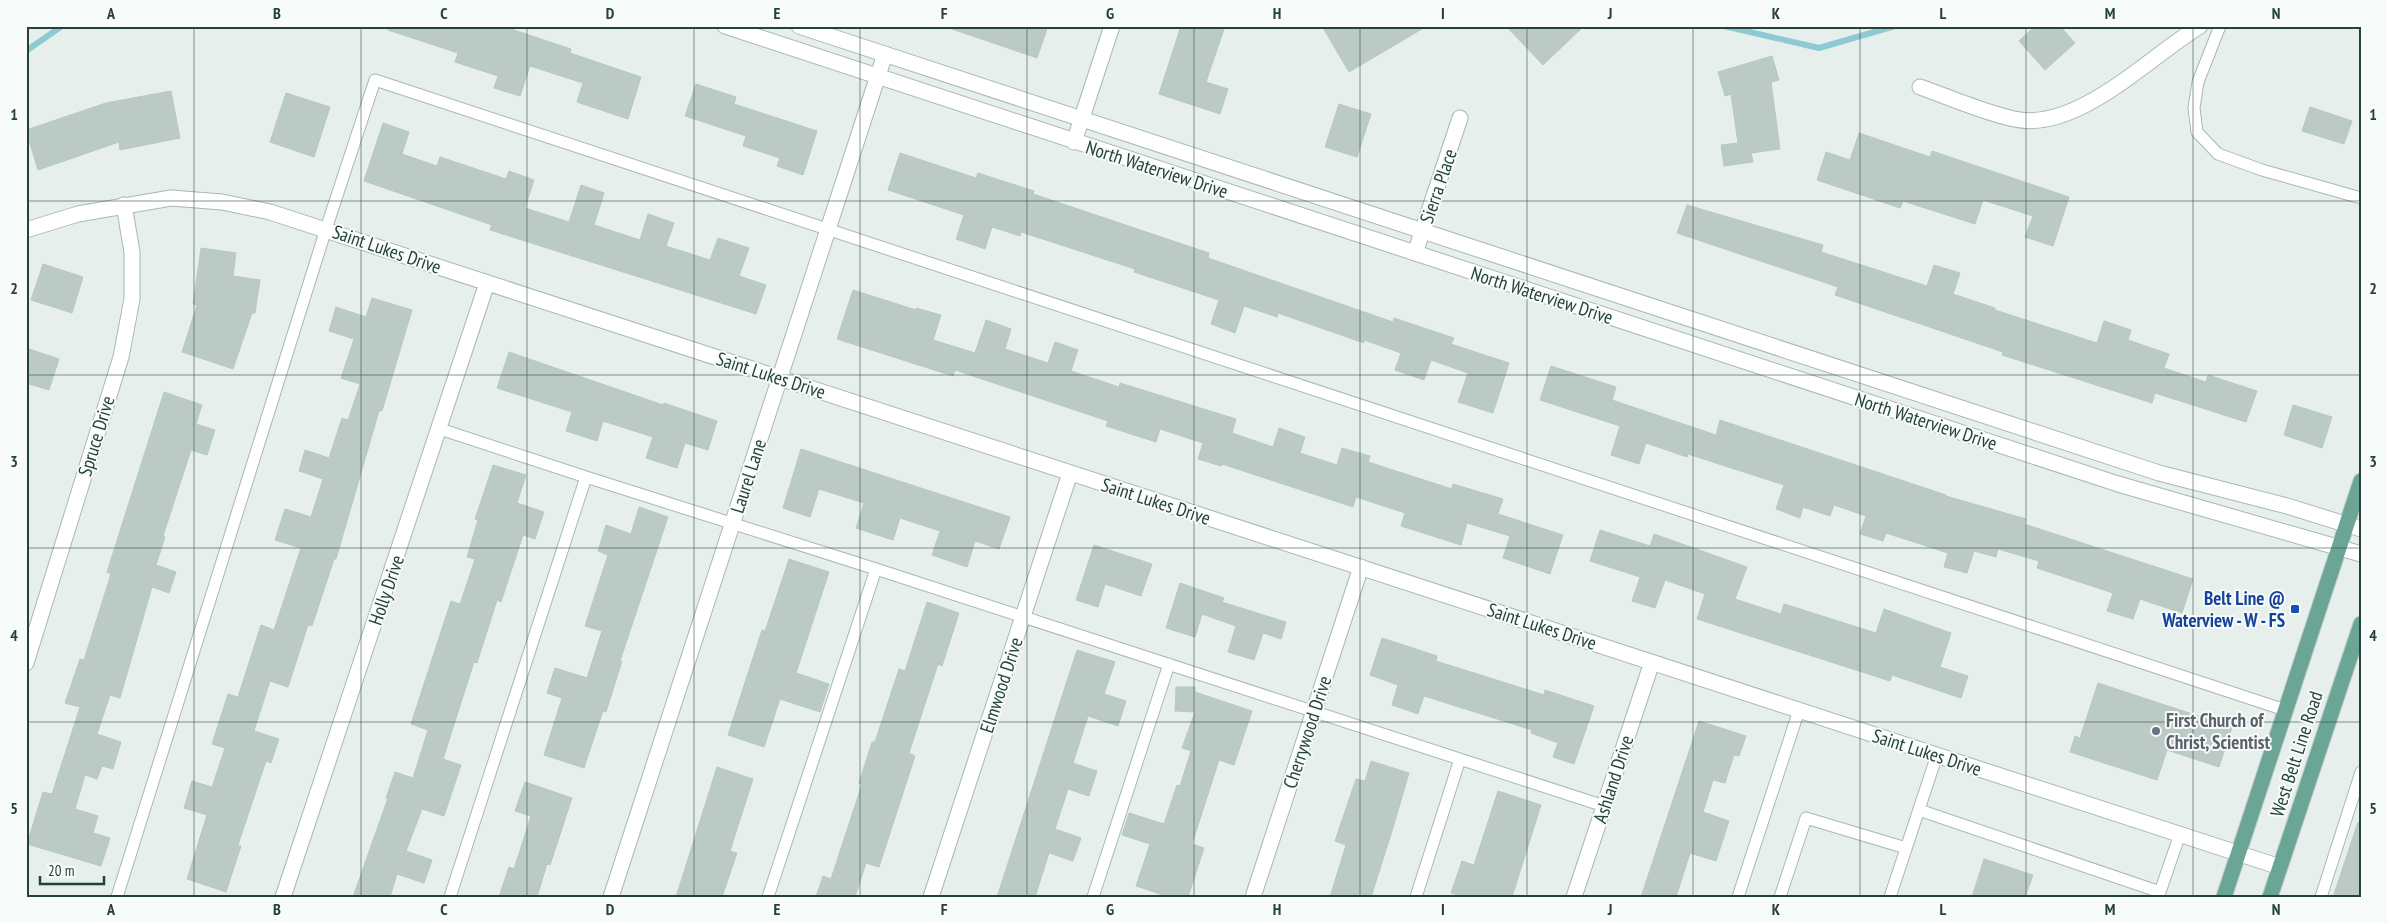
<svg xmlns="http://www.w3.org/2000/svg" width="2387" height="923" font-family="'PT Sans Narrow',sans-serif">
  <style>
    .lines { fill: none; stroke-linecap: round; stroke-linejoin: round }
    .stream { stroke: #8ec9d4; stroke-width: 6 }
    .building { fill: #bbcac4; stroke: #b8c9c2 }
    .service-casing { stroke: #a8b8b2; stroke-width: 13 }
    .minor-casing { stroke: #a8b8b2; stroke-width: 17 }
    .tertiary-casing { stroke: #a8b8b2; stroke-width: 17 }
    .primary-casing { stroke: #c2cac8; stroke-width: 17 }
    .service { stroke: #fff; stroke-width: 11 }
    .minor { stroke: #fff; stroke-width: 15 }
    .tertiary { stroke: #fff; stroke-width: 15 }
    .primary { stroke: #6aa596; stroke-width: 15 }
    .grid { fill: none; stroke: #24423a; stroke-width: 1; stroke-opacity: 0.55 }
    .transit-dot { fill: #1a4fb4; stroke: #f7fbf9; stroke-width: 2 }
    .worship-dot { fill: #6b7280; stroke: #f7fbf9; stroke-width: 2 }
    .labels { text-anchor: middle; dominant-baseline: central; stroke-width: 4; stroke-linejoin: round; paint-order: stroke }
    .street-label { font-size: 19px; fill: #24423a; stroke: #f7fbf9 }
    .transit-label { font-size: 19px; font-weight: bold; fill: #164399; stroke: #f7fbf9; text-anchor: end }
    .worship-label { font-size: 19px; font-weight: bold; fill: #5b616d; stroke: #f7fbf9; text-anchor: start }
    .neatline { fill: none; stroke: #24423a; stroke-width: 2 }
    .grid-label { font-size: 16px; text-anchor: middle; font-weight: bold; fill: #24423a }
  </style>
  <rect width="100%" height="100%" fill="#e6efeb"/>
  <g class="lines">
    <!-- stream -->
    <path class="stream" d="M1724,26L1819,48L1895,26
      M26,51L62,26"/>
  </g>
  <!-- building -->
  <path class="building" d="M389,26H502L571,49L570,53L641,77L628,119L577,102L583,83L530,66L520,96L494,88L498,76L455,62L458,53L388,30Z
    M953,26H1048L1037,58L952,29Z
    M1181,26H1225L1206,82L1228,89L1220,114L1159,94Z
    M1322,26H1427L1349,72Z
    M1506,26H1584L1543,65Z
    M2035,26H2060L2075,43L2045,70L2019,41Z
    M1772,56L1779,80L1771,82L1780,149L1751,153L1753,162L1724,166L1721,145L1738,143L1731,94L1725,96L1718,72Z
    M696,84L736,97L734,104L817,131L803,175L777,166L780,158L743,146L746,136L685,116Z
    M171,91L180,138L120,150L119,142L38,170L26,130L106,103Z
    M286,93L330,107L314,157L270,142Z
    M1339,104L1371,114L1357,157L1325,147Z
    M2310,107L2352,121L2344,144L2302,131Z
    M383,123L409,132L402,154L437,166L440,157L506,179L509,171L534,180L525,208L569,222L581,185L604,193L594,225L640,240L648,214L674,223L666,246L710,260L718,238L749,248L739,276L766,285L756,314L490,230L492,225L364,181Z
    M1859,133L1930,157L1932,151L2069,197L2053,246L2025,237L2033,216L1983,200L1975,224L1903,201L1900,208L1817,180L1826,152L1850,160Z
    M900,153L976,178L978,173L1034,191L1033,194L1209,253L1208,258L1393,322L1394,318L1454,338L1451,344L1509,363L1493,413L1458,402L1468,373L1431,360L1424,380L1395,370L1401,353L1364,340V343L1278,313L1277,317L1244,306L1235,333L1211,324L1219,300L1134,272L1135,269L1021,232L1020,236L992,227L985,249L956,239L964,215L888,190Z
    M1687,205L1823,245L1821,252L1927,286L1934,265L1960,273L1953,294L1995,308V310L2097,343L2104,321L2131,330L2128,340L2169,354L2164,368L2206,382L2208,375L2257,391L2246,422L2155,393L2152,403L2002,355L2003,352L1835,295L1838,287L1677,233Z
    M201,248L236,253L233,276L260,280L255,313H252L233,369L182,352L197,305L193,304Z
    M43,264L83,277L72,313L31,300Z
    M853,290L916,310V308L941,315L933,340L975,353L986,320L1011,329L1005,349L1048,363L1055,342L1078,350L1071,371L1119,387L1120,383L1236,419L1232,433L1273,447L1279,428L1305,437L1300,453L1337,465L1342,448L1370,456L1368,462L1452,489L1453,484L1503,499L1498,514L1563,535L1550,574L1503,558L1510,536L1467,523L1461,545L1401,526L1405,513L1356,497L1353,507L1222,464L1221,466L1198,459L1203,443L1160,429L1156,442L1106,426L1108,421L955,370L953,376L837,339Z
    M372,298L412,310L382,411H379L336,559H334L312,626L308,625L288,687L270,681L254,731L279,739L271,763L266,761L238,845L241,846L226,892L187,879L207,815L184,808L192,781L212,787L225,748L212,744L228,694L238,697L261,625L274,630L301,548L275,540L285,509L311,517L323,479L299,471L305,450L329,458L342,418L348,420L360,384L341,378L354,339L329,331L336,307L366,317Z
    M26,348L59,359L49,390L26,383Z
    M509,352L663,405L664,403L717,421L708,450L685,443L677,468L646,458L653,437L603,421L597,441L566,431L572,412L497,388Z
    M1551,366L1616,387L1612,400L1716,435L1720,420L1946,495V496L2026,519L2024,524L2193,579L2182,613L2140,599L2133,619L2107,611L2113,593L2037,568L2039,561L1998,549L1996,557L1974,551L1967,573L1944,567L1948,553L1886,533L1883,541L1860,534L1866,516L1834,505L1830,516L1803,507L1800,518L1776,509L1784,485L1688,454L1687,457L1646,443L1639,464L1611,455L1620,426L1540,400Z
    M164,392L202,405L196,424L215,430L207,455L191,450L163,536L165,537L156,565L176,572L169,593L152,587L120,698L110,695L97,734L121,742L113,769L102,766L97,779L85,775L75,809L98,816L93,833L110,838L101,866L27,844L43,792L52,794L80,707L65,703L80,659L84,660L111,574L107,572Z
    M2293,405L2332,417L2322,448L2284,435Z
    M801,449L1010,517L999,549L975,541L967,567L932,555L940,531L900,518L893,540L856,528L864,503L819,489L810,517L783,508Z
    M493,465L526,475L517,503L544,512L535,539L523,535L501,602L497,600L477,663L474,662L443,759L461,765L444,816L422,809L406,851L432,860L424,883L397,874L390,897H353L388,798H386L395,772L413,778L428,730L411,724L451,601L460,604L475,559L467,557L478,520L475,519Z
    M639,507L668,517L620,661H622L606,712L603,711L584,768L544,755L562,698L547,693L555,668L587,678L602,631L585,626L608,555L598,551L606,525L631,534Z
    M1600,530L1650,546L1654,534L1747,567L1735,599L1781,614L1784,604L1876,633L1884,609L1951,633L1940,667L1968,676L1961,698L1892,675L1890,681L1697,619L1705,594L1665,580L1655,608L1632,601L1640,577L1590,561Z
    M1094,545L1152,564L1141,596L1105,584L1098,607L1076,600Z
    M789,559L829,572L796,673L829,684L820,712L780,699L764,747L728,735L762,630L765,631Z
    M1180,583L1224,598L1222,602L1286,622L1281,639L1263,633L1254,660L1228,652L1236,626L1202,614L1195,637L1166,628Z
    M927,602L959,613L942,666L938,664L909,753L915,756L879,867L866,863L855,897H816L823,876L831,879L862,784L859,783L872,742H875L899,669L905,671Z
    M1382,638L1437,656L1436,661L1544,695L1545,690L1594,706L1574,764L1553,757L1558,743L1531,733L1532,730L1424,696L1418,714L1392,705L1398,685L1370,675Z
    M1077,650L1115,662L1104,694L1126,701L1118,726L1088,716L1073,763L1097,771L1089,796L1068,789L1055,829L1081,838L1073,861L1049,853L1035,897H997Z
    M2098,683L2232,727L2219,767L2167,750L2157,780L2070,752L2075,736L2080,738Z
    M1176,687H1195V692L1252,711L1234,765L1219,760L1192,844L1204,848L1188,897H1169L1136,886L1150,844L1122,835L1129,813L1164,824L1177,785L1180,786L1191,751L1182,748L1195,712L1175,711Z
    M1699,721L1746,736L1739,756L1734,755L1725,783L1713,780L1703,812L1729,821L1716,861L1690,853L1676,897H1641Z
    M1371,761L1409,773L1392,831L1371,897H1330L1346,845L1335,841L1356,779L1365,781Z
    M717,767L753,779L730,851L737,853L722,897H676Z
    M525,782L572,798L550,865L547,864L537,897H499L509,867L514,869L531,816L515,811Z
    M1498,791L1541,805L1512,897H1464L1451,893L1462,861L1474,865Z
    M2358,822H2361V897H2333Z
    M1984,859L2033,875L2025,897H1972Z"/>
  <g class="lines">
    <!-- service casing -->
    <g class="service-casing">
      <path id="service" d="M2220,26L2198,82L2194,108L2197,132L2218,154L2262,170L2361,198
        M440,429L586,477
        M1919,810L2160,892L2180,834
        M117,897L326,229L375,80L2285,710
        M450,897L586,477L876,569L1604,806
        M768,897L876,569
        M1093,897L1169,664
        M1416,897L1460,759
        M1738,897L1799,710
        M1780,897L1806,818L1906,848
        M1890,897L1937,755
        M2321,897L2361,772"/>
    </g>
    <!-- minor casing -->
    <g class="minor-casing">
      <path id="minor" d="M1920,87C1951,98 1982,112 2014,119C2077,133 2150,56 2200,26
        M1074,142L1112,26
        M26,230L78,214L171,198L222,202L270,212L2280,867
        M1415,253L1460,118
        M26,663L121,357L132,299V252L124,205
        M283,897L487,283
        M611,897L885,54
        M931,897L1070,473
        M1253,897L1361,567
        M1574,897L1652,662"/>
    </g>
    <!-- tertiary casing -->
    <g class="tertiary-casing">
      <path id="tertiary" d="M725,26L2118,484L2361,554
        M799,26L2159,473L2287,506L2361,529"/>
    </g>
    <!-- primary casing -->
    <g class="primary-casing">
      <path id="primary" d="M2224,897L2361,481
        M2270,897L2361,624"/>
    </g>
    <!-- service -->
    <use href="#service" class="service"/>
    <!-- minor -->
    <use href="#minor" class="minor"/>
    <!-- tertiary -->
    <use href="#tertiary" class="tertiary"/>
    <!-- primary -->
    <use href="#primary" class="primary"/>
  </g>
  <!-- grid -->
  <path class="grid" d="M194,26V897M361,26V897M527,26V897M694,26V897M860,26V897M1027,26V897M1194,26V897M1360,26V897M1527,26V897M1693,26V897M1860,26V897M2026,26V897M2193,26V897M26,201H2361M26,375H2361M26,548H2361M26,722H2361"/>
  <!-- markers -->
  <rect class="transit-dot" x="2290" y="604" width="10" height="10" rx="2.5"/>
  <circle class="worship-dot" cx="2156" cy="731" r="5"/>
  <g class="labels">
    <!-- street labels -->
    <g class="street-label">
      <text transform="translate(1157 169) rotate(18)">North Waterview Drive</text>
      <text transform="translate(1438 186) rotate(-71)">Sierra Place</text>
      <text transform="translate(387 249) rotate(19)">Saint Lukes Drive</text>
      <text transform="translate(1542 295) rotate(18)">North Waterview Drive</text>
      <text transform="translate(771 375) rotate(18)">Saint Lukes Drive</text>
      <text transform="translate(1926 421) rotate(18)">North Waterview Drive</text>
      <text transform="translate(96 436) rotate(-73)">Spruce Drive</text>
      <text transform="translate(748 476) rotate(-72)">Laurel Lane</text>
      <text transform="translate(1156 501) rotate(18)">Saint Lukes Drive</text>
      <text transform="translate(386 590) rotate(-71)">Holly Drive</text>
      <text transform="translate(1542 626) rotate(18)">Saint Lukes Drive</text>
      <text transform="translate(1001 685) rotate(-72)">Elmwood Drive</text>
      <text transform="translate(1307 732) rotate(-72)">Cherrywood Drive</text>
      <text transform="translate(1927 752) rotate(18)">Saint Lukes Drive</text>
      <text transform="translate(2296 754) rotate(-72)">West Belt Line Road</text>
      <text transform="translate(1613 779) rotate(-72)">Ashland Drive</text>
    </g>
    <!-- transit labels -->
    <g class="transit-label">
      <text x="2285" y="598">Belt Line @<tspan x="2285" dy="22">Waterview - W - FS</tspan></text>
    </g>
    <!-- worship labels -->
    <g class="worship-label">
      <text x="2166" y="720">First Church of<tspan x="2166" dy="22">Christ, Scientist</tspan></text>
    </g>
  </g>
  <!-- border -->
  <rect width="2387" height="923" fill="none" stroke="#f7fbf9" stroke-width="55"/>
  <!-- scale -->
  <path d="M40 876v8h64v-8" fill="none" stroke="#24423a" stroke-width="2.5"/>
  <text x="48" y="876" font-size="15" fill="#24423a" stroke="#f7fbf9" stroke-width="4" paint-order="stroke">20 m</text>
  <rect x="28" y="28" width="2332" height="868" class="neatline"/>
  <g class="grid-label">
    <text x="111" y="19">A</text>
    <text x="277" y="19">B</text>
    <text x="444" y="19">C</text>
    <text x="610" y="19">D</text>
    <text x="777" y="19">E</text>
    <text x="944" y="19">F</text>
    <text x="1110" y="19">G</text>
    <text x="1277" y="19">H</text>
    <text x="1443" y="19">I</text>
    <text x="1610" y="19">J</text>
    <text x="1776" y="19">K</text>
    <text x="1943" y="19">L</text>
    <text x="2110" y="19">M</text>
    <text x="2276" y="19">N</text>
    <text x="14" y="120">1</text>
    <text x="2373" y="120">1</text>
    <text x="14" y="294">2</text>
    <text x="2373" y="294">2</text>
    <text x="14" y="467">3</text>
    <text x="2373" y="467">3</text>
    <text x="14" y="641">4</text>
    <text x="2373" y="641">4</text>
    <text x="14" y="814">5</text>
    <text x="2373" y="814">5</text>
    <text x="111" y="915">A</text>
    <text x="277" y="915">B</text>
    <text x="444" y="915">C</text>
    <text x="610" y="915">D</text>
    <text x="777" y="915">E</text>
    <text x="944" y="915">F</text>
    <text x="1110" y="915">G</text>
    <text x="1277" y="915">H</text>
    <text x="1443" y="915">I</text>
    <text x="1610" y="915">J</text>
    <text x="1776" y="915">K</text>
    <text x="1943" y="915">L</text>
    <text x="2110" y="915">M</text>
    <text x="2276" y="915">N</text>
  </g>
</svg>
